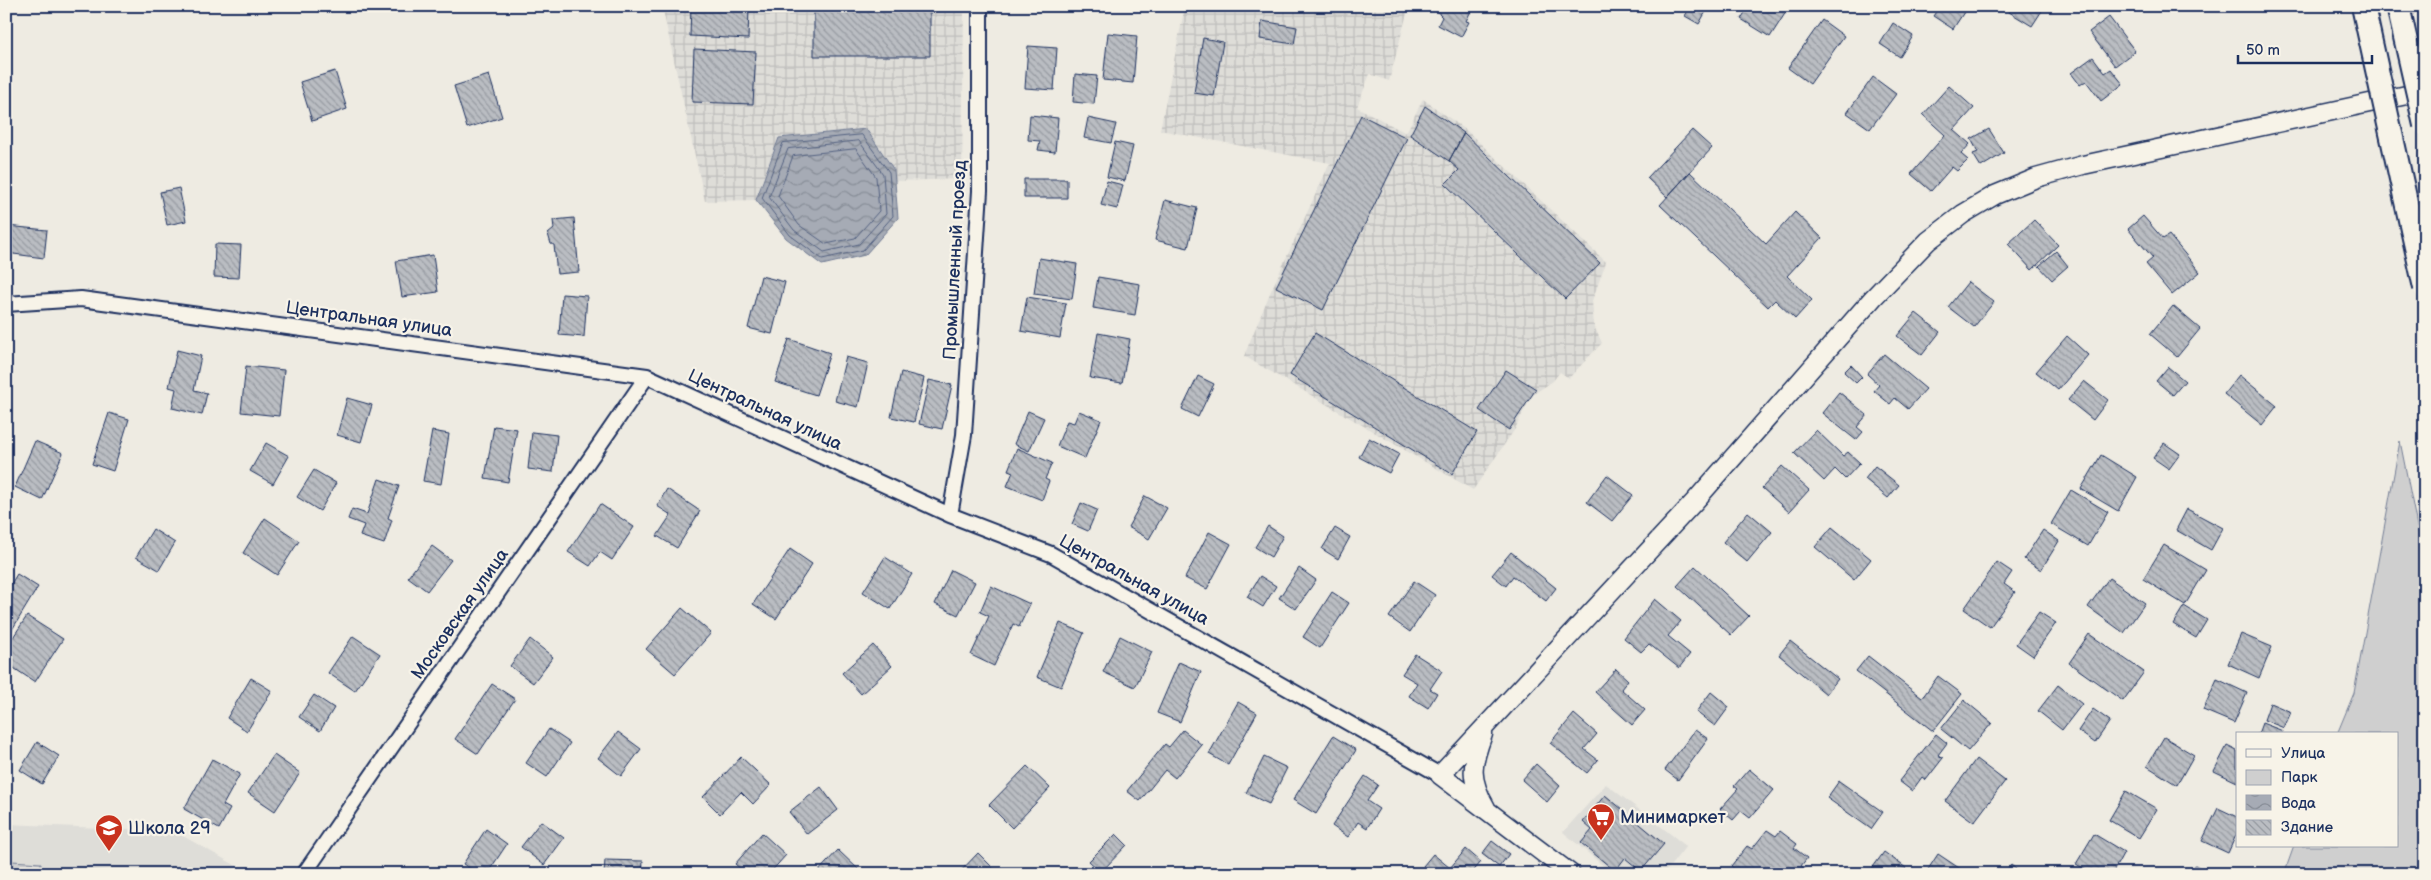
<svg xmlns="http://www.w3.org/2000/svg" width="2431" height="880" font-family="'Balsamiq Sans',sans-serif">
  <style>
    .built { fill: #deddd8 }
    .industrial { fill: url(#industrial-grid) }
    .green { fill: #cfcfcf; stroke: #757f96 }
    .water { fill: url(#water-waves); stroke: #6e7992 }
    .lines { fill: none; stroke-linecap: round; stroke-linejoin: round }
    .shore { stroke: #536181; stroke-width: 1 }
    .building { fill: url(#building-back-hatch); stroke: #1b2f5e }
    .minor-casing { stroke: #1b2f5e; stroke-width: 18 }
    .tertiary-casing { stroke: #1b2f5e; stroke-width: 21 }
    .minor { stroke: #f7f3e8; stroke-width: 14 }
    .tertiary { stroke: #f7f3e8; stroke-width: 18 }
    .primary-bridge-casing { stroke: #1b2f5e; stroke-width: 26; stroke-linecap: butt }
    .primary-bridge { stroke: #f7f3e8; stroke-width: 22 }
    .labels { text-anchor: middle; dominant-baseline: central; stroke-width: 4.5; stroke-linejoin: round; paint-order: stroke }
    .street-label { font-size: 18px; fill: #1b2f5e; stroke: #f7f3e8 }
    .poi-label { font-size: 18px; fill: #1b2f5e; stroke: #f7f3e8; text-anchor: start }
  </style>
  <defs>
    <pattern id="industrial-grid" width="8" height="8" patternUnits="userSpaceOnUse" patternTransform="scale(1.25)"><rect width="8" height="8" fill="#deddd8"/><path d="M0 4h8M4 0v8" fill="none" stroke="#bebebc"/></pattern>
    <pattern id="water-waves" width="16" height="10" patternUnits="userSpaceOnUse" patternTransform="scale(1.25)"><rect width="16" height="10" fill="#a6abb5"/><path d="M0 5q4-4 8 0t8 0" fill="none" stroke="#868c96"/></pattern>
    <pattern id="building-back-hatch" width="6" height="6" patternUnits="userSpaceOnUse" patternTransform="scale(1.25)"><rect width="6" height="6" fill="#babdc2"/><path d="M-1 5l2 2M0 0l6 6M5-1l2 2" fill="none" stroke="#969aa1"/></pattern>
  </defs>
  <rect width="100%" height="100%" fill="#eeebe2"/>
  <filter id="ink" filterUnits="userSpaceOnUse"><feTurbulence type="fractalNoise" baseFrequency=".02" numOctaves="2"/><feDisplacementMap in="SourceGraphic" scale="10" xChannelSelector="R" yChannelSelector="G"/><feConvolveMatrix kernelMatrix="1 2 1 2 8 2 1 2 1" color-interpolation-filters="sRGB"/></filter>
  <g filter="url(#ink)">
    <!-- built -->
    <path class="built" d="M1606,784L1686,846L1664,874H1613L1563,832Z
      M6,824L174,831L251,874H6Z"/>
    <!-- industrial -->
    <path class="industrial" d="M662,6H964L962,179L895,181L894,170L865,129L779,138L756,200L705,201Z
      M1185,6H1409L1389,81L1370,74L1357,107L1406,133L1423,99L1466,130L1606,262L1592,301L1594,326L1602,343L1569,378L1560,372L1553,381L1531,396L1515,429L1473,490L1244,356L1270,293L1330,163L1160,130Z"/>
    <!-- green -->
    <path class="green" d="M2400,441L2425,566V874H2284L2294,846H2397V734H2337L2354,693Z
      M12,861L41,863L40,874H11Z
      M46,868L116,872V874H45Z"/>
    <!-- water -->
    <path class="water" d="M866,129L894,170L898,218L865,255L822,265L786,238L756,200L779,138Z"/>
    <g class="lines">
      <!-- shore -->
      <path class="shore" d="M862,135L889,172L893,216L863,250L822,259L790,235L762,198L783,143Z
        M859,141L883,174L886,214L859,244L824,252L794,230L769,197L788,149Z
        M856,149L876,177L879,211L855,238L826,244L799,225L778,196L793,156Z"/>
    </g>
    <!-- building -->
    <path class="building" d="M691,6L749,7L748,39L690,36Z
      M1462,6L1471,11L1466,21L1469,22L1461,37L1438,25L1442,17L1439,14V9L1442,7Z
      M1690,6H1709L1699,24L1685,16Z
      M1749,6H1776L1786,12L1770,37L1741,19Z
      M1940,6H1968L1953,29L1933,16Z
      M2012,6H2045L2032,26L2009,12Z
      M814,10H930V56H814Z
      M2109,17L2135,51L2115,66L2089,32Z
      M1822,20L1844,36L1810,84L1788,68Z
      M1262,21L1297,27L1294,44L1260,39Z
      M1893,23L1913,36L1900,57L1880,44Z
      M1108,33L1137,36L1133,83L1103,80Z
      M1203,38L1223,42L1214,96L1194,93Z
      M1028,46L1057,48L1054,90L1025,88Z
      M694,49L756,52L753,104L692,102Z
      M2093,57L2105,73L2111,69L2123,84L2101,101L2086,81L2080,85L2071,73Z
      M335,71L347,109L312,121L300,82Z
      M1075,74L1097,76L1094,104L1073,102Z
      M489,75L502,117L467,128L454,86Z
      M1873,77L1896,94L1870,129L1847,113Z
      M1949,86L1974,108L1954,130L1970,144L1961,154L1968,160L1957,171L1952,167L1931,191L1911,174L1945,135L1923,115Z
      M1425,106L1464,133L1449,161L1410,135Z
      M1030,115L1058,118L1055,152L1038,150L1040,141L1028,140Z
      M1361,115L1407,138L1323,310L1276,287Z
      M1088,118L1116,124L1111,143L1084,138Z
      M1989,129L2004,153L1981,167L1973,154L1978,152L1971,139Z
      M1692,130L1712,148L1667,197L1647,178Z
      M1464,133L1600,263L1565,299L1445,184L1459,170L1449,161Z
      M1115,142L1133,146L1125,181L1107,177Z
      M1690,172L1766,244L1795,212L1822,238L1787,276L1812,300L1795,319L1775,300L1768,307L1660,205Z
      M1024,179H1067V198H1024Z
      M1107,181L1123,185L1117,209L1101,205Z
      M179,188L186,221L167,225L160,192Z
      M1165,200L1197,208L1188,248L1155,240Z
      M2143,216L2163,239L2169,235L2200,272L2172,295L2146,264L2153,258L2128,229Z
      M574,218L579,272L557,274L554,245L551,244L548,234L554,229L553,220Z
      M2034,220L2058,245L2032,270L2008,244Z
      M7,226L47,230L44,258L6,253Z
      M215,244L241,245L239,278L214,277Z
      M2056,251L2068,266L2052,280L2039,266Z
      M433,255L438,292L402,297L396,261Z
      M1039,258L1077,264L1072,299L1034,294Z
      M761,276L785,282L772,334L748,328Z
      M1098,277L1140,284L1135,315L1093,308Z
      M1968,282L1994,302L1974,327L1948,307Z
      M562,294L587,296L584,337L559,335Z
      M1027,297L1066,303L1060,338L1021,331Z
      M2173,306L2200,329L2177,357L2150,334Z
      M1916,313L1940,332L1922,355L1897,336Z
      M1098,333L1130,339L1122,383L1090,378Z
      M1315,333L1477,432L1452,474L1290,375Z
      M2067,336L2088,355L2058,390L2036,372Z
      M789,339L830,353L816,395L775,382Z
      M177,350L201,356L194,390L207,393L202,415L172,408L176,389L169,387Z
      M1884,354L1926,389L1908,409L1895,398L1890,404L1874,391L1879,385L1867,374Z
      M846,357L868,363L858,407L835,401Z
      M1851,365L1862,377L1856,383L1844,372Z
      M246,366L284,370L279,416L241,412Z
      M2168,367L2185,381L2173,395L2156,381Z
      M1506,370L1536,389L1509,430L1479,410Z
      M901,372L924,378L914,422L891,417Z
      M2239,375L2277,406L2262,425L2224,394Z
      M1198,376L1214,384L1198,417L1182,409Z
      M929,380L952,385L942,429L919,424Z
      M2084,381L2108,400L2093,420L2068,400Z
      M1839,392L1867,415L1857,427L1863,432L1856,440L1822,413Z
      M347,398L372,405L361,442L337,435Z
      M1028,411L1044,418L1029,451L1014,444Z
      M1079,411L1101,420L1085,458L1057,446L1067,421L1074,423Z
      M109,413L129,419L113,471L92,464Z
      M494,426L517,429L508,482L485,478Z
      M1816,430L1843,456L1848,452L1860,463L1845,479L1835,469L1824,481L1794,453Z
      M432,431L449,434L441,484L423,481Z
      M532,432L557,435L553,472L528,469Z
      M1369,438L1399,454L1389,473L1359,457Z
      M35,441L63,453L42,500L15,487Z
      M266,443L289,456L273,484L250,471Z
      M2164,443L2180,454L2169,469L2153,458Z
      M1017,448L1052,463L1045,479L1049,481L1042,500L1007,486L1013,472L1008,470Z
      M2101,455L2137,477L2118,511L2081,489Z
      M1782,466L1809,490L1789,512L1762,488Z
      M1875,466L1899,485L1888,498L1865,479Z
      M314,470L336,483L320,511L297,497Z
      M1607,475L1633,495L1612,521L1587,502Z
      M379,479L399,486L388,518L392,520L384,544L360,536L364,525L348,519L352,509L367,514Z
      M667,489L700,511L677,548L657,536L671,515L657,506Z
      M2071,490L2108,512L2088,546L2051,524Z
      M1145,496L1167,508L1149,539L1128,527Z
      M1081,503L1097,510L1088,531L1072,524Z
      M600,504L634,527L612,560L600,552L590,566L568,552Z
      M2187,509L2223,528L2211,550L2176,530Z
      M1748,512L1772,532L1747,562L1723,542Z
      M265,518L299,541L277,575L243,553Z
      M1268,526L1283,536L1271,557L1255,547Z
      M1832,527L1871,559L1854,580L1815,547Z
      M1335,528L1350,537L1338,559L1322,549Z
      M153,529L175,543L159,570L136,557Z
      M2043,530L2059,541L2041,570L2024,559Z
      M1209,532L1231,544L1207,589L1185,578Z
      M2164,545L2206,570L2185,605L2143,579Z
      M432,546L451,560L427,591L408,577Z
      M790,549L812,564L776,619L753,604Z
      M1511,552L1556,588L1546,601L1513,576L1506,586L1492,575Z
      M885,557L912,574L890,609L863,592Z
      M1997,562L2012,572L2004,584L2015,592L1990,627L1964,609Z
      M1695,566L1749,616L1731,635L1677,586Z
      M1299,568L1316,580L1296,609L1279,598Z
      M951,570L975,582L958,615L935,604Z
      M17,574L38,587L10,633L6,631V592Z
      M1260,576L1276,586L1263,607L1247,597Z
      M2109,578L2145,603L2124,633L2088,607Z
      M1414,581L1435,595L1410,632L1389,617Z
      M991,586L1030,604L1019,627L1013,624L994,666L971,655L989,616L980,612Z
      M1332,592L1349,603L1320,648L1303,637Z
      M1655,599L1681,621L1668,636L1690,654L1679,668L1649,644L1641,652L1624,638Z
      M2184,606L2207,620L2196,638L2173,624Z
      M682,608L711,633L675,674L646,649Z
      M2039,612L2056,623L2033,656L2016,644Z
      M27,616L63,639L35,682L6,663V648Z
      M1060,623L1084,633L1061,687L1037,677Z
      M2089,634L2144,672L2123,701L2069,663Z
      M2241,634L2272,647L2259,678L2228,664Z
      M353,636L380,654L355,691L328,673Z
      M1120,636L1152,652L1135,687L1103,672Z
      M530,639L553,657L533,683L510,666Z
      M1790,641L1838,679L1826,694L1779,655Z
      M873,645L892,666L861,694L842,673Z
      M1415,654L1442,671L1430,689L1437,693L1428,708L1409,696L1417,683L1402,674Z
      M1868,656L1922,698L1938,676L1962,694L1933,731L1856,671Z
      M1179,662L1201,672L1180,722L1157,713Z
      M1616,669L1628,680L1621,689L1645,710L1632,725L1595,692Z
      M251,678L272,691L247,731L227,718Z
      M2217,679L2247,693L2234,723L2203,710Z
      M492,684L515,699L478,754L455,739Z
      M2058,685L2082,704L2062,730L2038,711Z
      M1711,692L1729,707L1715,726L1696,712Z
      M314,695L334,708L320,731L299,717Z
      M1964,700L1992,723L1968,751L1941,729Z
      M1238,702L1257,713L1228,765L1209,754Z
      M2270,703L2291,712L2284,728L2264,720Z
      M2093,709L2110,721L2095,743L2078,731Z
      M1574,714L1597,734L1584,749L1598,760L1587,773L1550,743Z
      M2262,723L2283,731L2282,734H2258Z
      M549,729L570,743L547,777L526,763Z
      M1183,730L1202,745L1175,778L1165,770L1140,801L1127,791L1165,744L1169,747Z
      M1695,730L1708,739L1678,780L1665,770Z
      M618,732L641,749L621,776L598,758Z
      M1936,734L1947,743L1938,755L1943,758L1926,780L1922,777L1912,791L1899,781Z
      M1333,736L1356,750L1316,814L1293,800Z
      M2164,737L2194,755L2177,785L2147,766Z
      M37,742L59,756L42,784L20,770Z
      M2227,746L2237,751V782L2214,771Z
      M274,755L300,773L275,811L248,793Z
      M741,757L771,785L753,804L741,792L720,814L703,797Z
      M1264,757L1287,768L1269,804L1246,793Z
      M212,759L240,774L223,805L230,809L219,829L184,809Z
      M1976,759L2005,781L1974,822L1945,801Z
      M1536,764L1560,786L1547,802L1522,780Z
      M1027,766L1050,788L1012,828L989,805Z
      M1749,769L1774,790L1750,818L1741,811L1733,820L1720,809L1738,789L1734,786Z
      M1365,776L1378,785L1367,801L1379,809L1367,828L1358,822L1348,837L1332,826Z
      M1839,781L1883,812L1871,829L1827,798Z
      M821,787L838,810L807,834L789,812Z
      M2126,791L2157,809L2139,838L2109,820Z
      M1605,795L1664,844L1641,871L1625,858L1615,871L1581,843L1592,830L1583,822Z
      M2218,808L2237,817V833L2228,853L2202,841Z
      M541,821L564,838L544,865L521,847Z
      M486,829L507,844L487,874H478L463,864Z
      M1767,830L1776,836L1780,831L1797,844L1794,848L1807,858L1801,866L1812,874H1741L1731,866L1747,846L1752,849Z
      M762,833L786,855L769,874H746L735,864Z
      M1116,834L1127,845L1101,872L1089,861Z
      M2094,834L2124,852L2112,874H2093L2076,864Z
      M1492,841L1509,854L1499,867L1482,854Z
      M1466,849L1481,862L1471,874H1432L1423,866L1433,854L1450,868Z
      M838,850L860,871L858,874H816Z
      M1884,852L1906,868L1901,874H1868Z
      M978,853L999,874H958Z
      M1938,854L1968,874H1925Z
      M605,860L643,861L642,874H604Z
      M2011,865L2022,874H2004Z
      M2195,865L2213,874H2191Z"/>
    <g class="lines">
      <!-- minor casing -->
      <g class="minor-casing">
        <path id="minor" d="M6,304L81,299L647,376L950,515L1051,554L1440,775
          M950,515L964,435L980,191V6
          M304,874L647,376"/>
      </g>
      <!-- tertiary casing -->
      <g class="tertiary-casing">
        <path id="tertiary" d="M1483,734C1471,766 1469,778 1486,808
          M1571,874L1440,775L1695,501L1873,298L1928,241L1963,214L1995,195L2036,178L2083,165L2425,91"/>
      </g>
      <!-- minor -->
      <use href="#minor" class="minor"/>
      <!-- tertiary -->
      <use href="#tertiary" class="tertiary"/>
      <!-- primary-bridge casing -->
      <g class="primary-bridge-casing">
        <path id="primary-bridge" d="M2363,6L2425,288
          M2398,6L2425,125"/>
      </g>
      <!-- primary-bridge -->
      <use href="#primary-bridge" class="primary-bridge"/>
    </g>
  </g>
  <!-- icons -->
  <defs>
    <g id="supermarket-pin" transform="scale(1.4375)"><path d="M0 17L-7.5 6A9.5 9.5 0 1 1 7.5 6Z" fill="#c8321e" stroke="#f7f3e8"/><path d="M-6-5.5h2.5l.6 2H6L4.5 2H-2.5L-4.4-4H-6ZM-1.5 3.2a1.3 1.3 0 1 0 .1 0ZM3 3.2a1.3 1.3 0 1 0 .1 0Z" fill="#fff"/></g>
    <g id="school-pin" transform="scale(1.4375)"><path d="M0 17L-7.5 6A9.5 9.5 0 1 1 7.5 6Z" fill="#c8321e" stroke="#f7f3e8"/><path d="M0-5L7-2L0 1L-7-2ZM-4 1L0 2.5L4 1V4Q0 6-4 4Z" fill="#fff"/></g>
  </defs>
  <g fill-rule="evenodd">
    <use href="#supermarket-pin" x="1601" y="817"/>
    <use href="#school-pin" x="109" y="828"/>
  </g>
  <g class="labels">
    <!-- street labels -->
    <g class="street-label">
      <text transform="translate(955 260) rotate(-87)">Промышленный проезд</text>
      <text transform="translate(369 319) rotate(8)">Центральная улица</text>
      <text transform="translate(765 410) rotate(25)">Центральная улица</text>
      <text transform="translate(1134 580) rotate(29)">Центральная улица</text>
      <text transform="translate(460 614) rotate(-55)">Московская улица</text>
    </g>
    <!-- poi labels -->
    <g class="poi-label">
      <text x="1620" y="817">Минимаркет</text>
      <text x="128" y="828">Школа 29</text>
    </g>
  </g>
  <!-- margin -->
  <rect width="2431" height="880" fill="none" stroke="#f7f3e8" stroke-width="25"/>
  <rect x="12" y="12" width="2406" height="855" fill="none" stroke="#1b2f5e" stroke-width="2" filter="url(#ink)"/>
  <!-- legend -->
  <rect x="2236" y="732" width="162" height="115" fill="#f7f3e8" stroke="#9fa5b1"/>
  <rect x="2246" y="749" width="25" height="8" fill="#f7f3e8" stroke="#9fa5b1"/>
  <text x="2281" y="758" font-size="15" fill="#1b2f5e">Улица</text>
  <rect x="2246" y="770" width="25" height="15" fill="#cfcfcf" stroke="#9fa5b1"/>
  <text x="2281" y="782" font-size="15" fill="#1b2f5e">Парк</text>
  <rect x="2246" y="795" width="25" height="15" fill="url(#water-waves)" stroke="#9fa5b1"/>
  <text x="2281" y="808" font-size="15" fill="#1b2f5e">Вода</text>
  <rect x="2246" y="820" width="25" height="15" fill="url(#building-back-hatch)" stroke="#9fa5b1"/>
  <text x="2281" y="832" font-size="15" fill="#1b2f5e">Здание</text>
  <!-- scale -->
  <path d="M2238 55v8h134v-8" fill="none" stroke="#1b2f5e" stroke-width="2.5"/>
  <text x="2246" y="55" font-size="15" fill="#1b2f5e" stroke="#f7f3e8" stroke-width="4" paint-order="stroke">50 m</text>
</svg>
